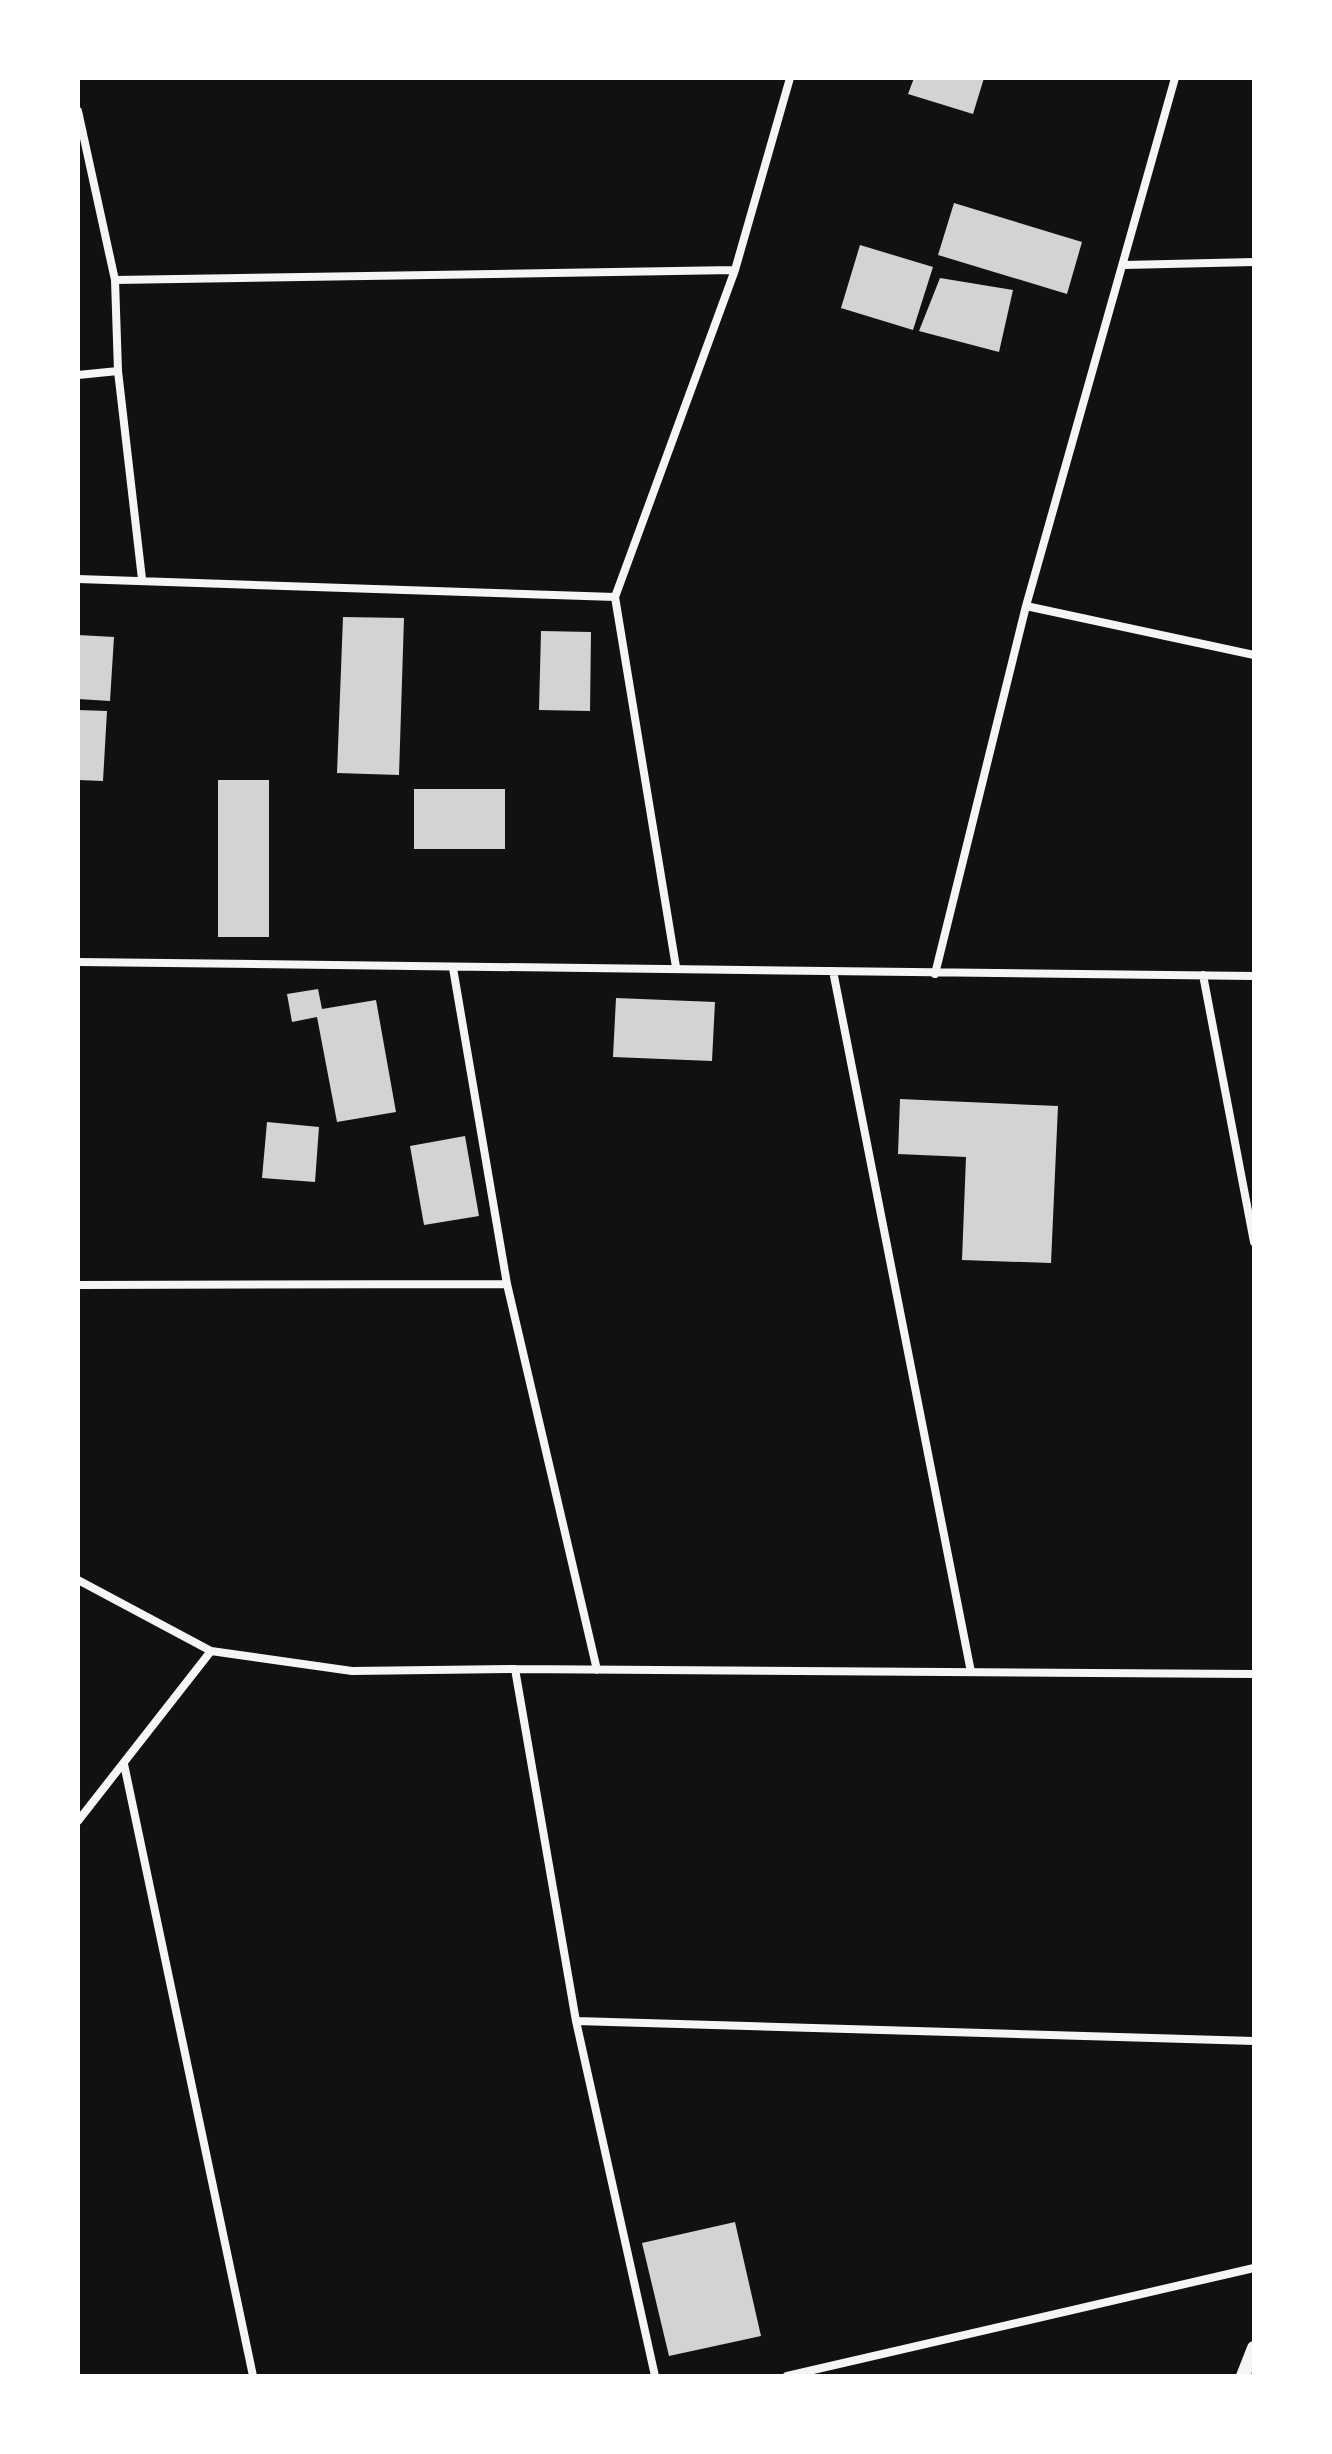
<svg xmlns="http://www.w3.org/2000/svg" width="1332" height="2454" font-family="Helvetica,sans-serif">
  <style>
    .building { fill: #d3d3d3 }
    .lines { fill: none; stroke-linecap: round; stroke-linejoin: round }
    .minor { stroke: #f5f5f5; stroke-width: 8 }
    .tertiary { stroke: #f5f5f5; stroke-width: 14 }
  </style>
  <rect width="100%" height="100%" fill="#111"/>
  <!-- building -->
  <path class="building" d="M914,78H984L973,114L908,94Z
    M954,203L1082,242L1067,294L938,255Z
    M860,245L933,267L913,330L841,308Z
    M940,278L1013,290L999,352L919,331Z
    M343,617L404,618L399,775L337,773Z
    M541,631L591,632L590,711L539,710Z
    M78,635L114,637L110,701L78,699Z
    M78,710L107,711L103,781L78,780Z
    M218,780H269V937H218Z
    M414,789H505V849H414Z
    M318,989L322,1009L376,1000L396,1112L337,1122L317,1017L292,1022L287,994Z
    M616,998L715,1002L712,1061L613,1057Z
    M900,1099L1058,1106L1051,1263L962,1260L966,1157L898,1154Z
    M267,1122L319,1127L315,1182L262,1178Z
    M465,1136L479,1216L424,1225L410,1146Z
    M735,2222L761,2336L669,2356L642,2243Z"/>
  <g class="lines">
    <!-- minor -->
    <path class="minor" d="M78,111L115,280L118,371L142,579
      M1124,265L1254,262
      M115,280L735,270
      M78,375L118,371
      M78,579L615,597
      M1026,606L1254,655
      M78,962L1254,976
      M676,967L615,597L735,270L790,78
      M453,968L507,1284L597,1670
      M833,971L971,1672
      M935,974L1026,606L1175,78
      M1203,975L1254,1242
      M78,1285L507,1284
      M78,1580L211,1651
      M515,1669L576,2021L655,2376
      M124,1764L253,2376
      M78,1821L211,1651L352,1671L515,1669L1254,1674
      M576,2021L1254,2041
      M787,2376L1254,2268"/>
    <!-- tertiary -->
    <path class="tertiary" d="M1243,2376L1254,2348"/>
  </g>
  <!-- border -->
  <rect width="1332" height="2454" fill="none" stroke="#ffffff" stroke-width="160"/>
</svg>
